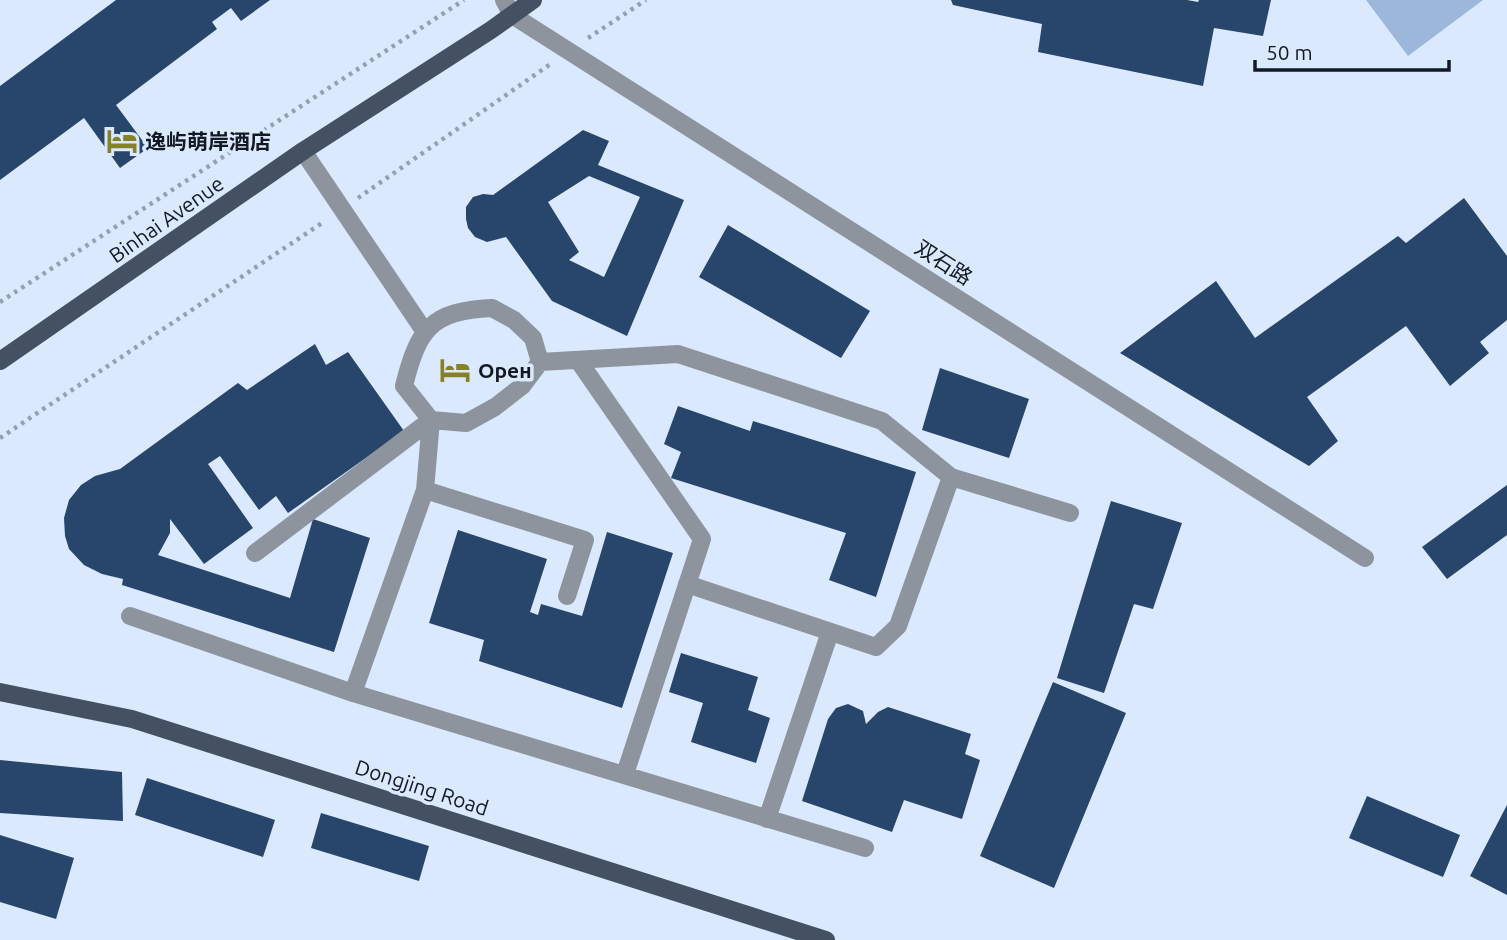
<svg xmlns="http://www.w3.org/2000/svg" width="1507" height="940" font-family="Ubuntu,'Noto Sans SC',sans-serif">
  <style>
    .green { fill: #9db7da }
    .building { fill: #28456b; fill-rule: evenodd }
    .lines { fill: none; stroke-linecap: round; stroke-linejoin: round }
    .path { stroke: #95a1b1; stroke-width: 4.5; stroke-dasharray: 3.5 5; stroke-linecap: butt }
    .minor { stroke: #8d949e; stroke-width: 18 }
    .major { stroke: #445162; stroke-width: 18 }
    .labels { text-anchor: middle; dominant-baseline: central; stroke-width: 7; stroke-linejoin: round; paint-order: stroke }
    .poi-label { font-size: 21px; font-weight: bold; fill: #131922; stroke: #dae9fd; text-anchor: start }
    .street-label { font-size: 21px; fill: #131922; stroke: #dae9fd }
  </style>
  <rect width="100%" height="100%" fill="#dae9fd"/>
  <!-- green -->
  <path class="green" d="M1366,0H1483L1408,56Z"/>
  <!-- building -->
  <path class="building" d="M116,0H270L241,21L231,8L212,22L217,29L116,105L148,148L120,168L84,118L0,180V86Z
    M951,0H1187L1198,2L1199,0H1271L1263,36L1214,28L1203,86L1038,52L1042,24L953,5Z
    M583,130L609,141L598,165L684,200L627,336L552,301L506,237L487,242L475,237L468,228L466,219V207L473,197L483,194L493,195ZM589,176L640,197L604,277L569,260L579,252L548,202Z
    M1464,198L1507,256V320L1480,342L1489,353L1450,386L1406,326L1307,397L1338,441L1309,466L1120,353L1216,281L1255,338L1398,236L1406,243Z
    M728,225L870,311L841,358L699,277Z
    M315,344L326,365L348,352L404,431L288,513L276,496L259,510L220,456L208,464L253,528L204,564L170,519V533L158,555L290,598L313,519L370,538L334,652L122,585L123,579L102,574L84,565L69,549L65,536L64,518L69,500L81,485L95,476L120,469L238,383L247,390Z
    M940,368L1029,399L1009,458L922,430Z
    M678,406L750,431L753,421L916,472L876,597L829,580L846,533L671,478L681,452L664,444Z
    M1507,485V535L1447,579L1422,547Z
    M1111,501L1182,523L1153,609L1134,604L1104,693L1057,678Z
    M458,530L547,559L530,612L538,615L541,604L582,616L607,532L673,553L622,708L479,661L484,640L429,623Z
    M681,653L758,677L748,710L770,718L756,763L691,742L703,703L669,692Z
    M1053,682L1126,713L1054,888L980,856Z
    M848,704L863,711L866,724L878,712L888,707L971,734L965,754L980,760L962,819L904,800L892,832L802,801L828,719L836,708Z
    M0,760L122,772L123,821L0,813Z
    M147,778L275,820L263,857L135,815Z
    M1367,796L1460,835L1443,877L1349,838Z
    M1507,805V895L1470,876Z
    M321,813L429,846L419,881L311,848Z
    M0,835L74,858L56,919L0,902Z"/>
  <g class="lines">
    <!-- path -->
    <path class="path" d="M588,38L646,0
      M358,198L552,63
      M0,302L464,0
      M0,438L325,221"/>
    <!-- minor -->
    <path class="minor" d="M504,0L512,15L1365,558
      M303,151L425,332
      M492,308L514,320L533,338L540,362L522,386L495,407L466,423L431,420L404,386C418,329 431,311 492,308Z
      M578,360L702,539L625,774
      M540,362L678,354L882,421L951,477L1070,513
      M425,490L585,540L567,596
      M255,553L431,420
      M687,584L876,647L898,626L951,477
      M130,616L353,693L865,848
      M353,693L425,490L431,420
      M767,819L830,632"/>
    <!-- major -->
    <path class="major" d="M0,361L303,151L491,30L533,0
      M0,692L132,719L826,940"/>
  </g>
  <!-- icons -->
  <defs>
    <g id="hotel-bare" transform="scale(2.415)"><path d="M-6-4.5h1.5V1H6V5H4.5V3h-9V5H-6ZM-4 0a1.8 1.8 0 1 1 3.6 0ZM.5 0V-2.5h3Q6-2.5 6 0Z" fill="#868129" stroke="#dae9fd" stroke-width="2.5" paint-order="stroke"/></g>
  </defs>
  <g fill-rule="evenodd">
    <use href="#hotel-bare" x="122" y="141"/>
    <use href="#hotel-bare" x="455" y="370"/>
  </g>
  <g class="labels">
    <!-- poi labels -->
    <g class="poi-label">
      <text x="145" y="141">逸屿萌岸酒店</text>
      <text x="478" y="370">Oрен</text>
    </g>
    <!-- street labels -->
    <g class="street-label">
      <text transform="translate(166 219) rotate(-35)">Binhai Avenue</text>
      <text transform="translate(944 262) rotate(33)">双石路</text>
      <text transform="translate(422 787) rotate(18)">Dongjing Road</text>
    </g>
  </g>
  <!-- scale -->
  <path d="M1255 60v10h194v-10" fill="none" stroke="#131922" stroke-width="3.5"/>
  <text x="1266" y="60" font-size="21" fill="#131922" stroke="#dae9fd" stroke-width="5" paint-order="stroke">50 m</text>
</svg>
